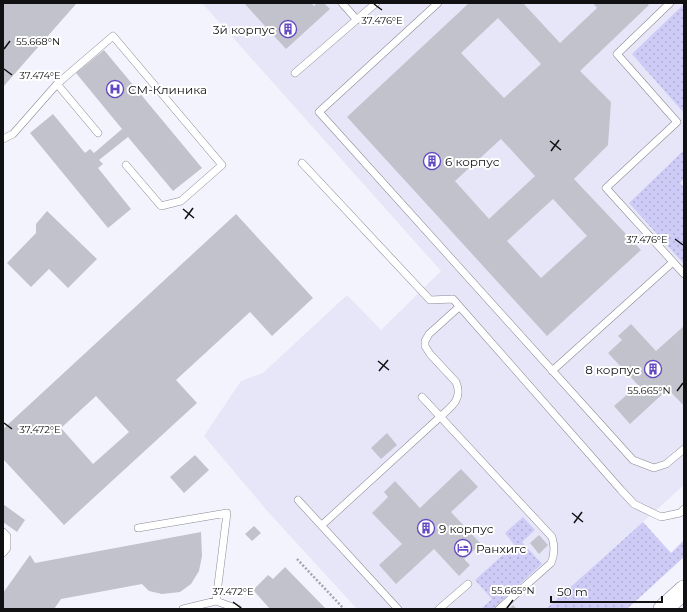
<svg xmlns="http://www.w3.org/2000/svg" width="687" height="612" font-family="Montserrat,sans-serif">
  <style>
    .built { fill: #e7e6f8 }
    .grass { fill: url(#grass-dots) }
    .building { fill: #c2c2cc; fill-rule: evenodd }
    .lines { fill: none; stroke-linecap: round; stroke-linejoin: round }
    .service-casing { stroke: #8a8a93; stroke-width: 8 }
    .secondary-casing { stroke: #8a8a93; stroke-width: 20 }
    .path { stroke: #a3a3ab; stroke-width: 2.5; stroke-dasharray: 2 2; stroke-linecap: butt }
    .service { stroke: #fff; stroke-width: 7 }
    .secondary { stroke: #fff; stroke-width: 19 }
    .ticks { fill: none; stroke: #111114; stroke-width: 1.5 }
    .labels { text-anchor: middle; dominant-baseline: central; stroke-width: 4; stroke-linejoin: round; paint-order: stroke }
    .poi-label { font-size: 12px; fill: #111114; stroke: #fff; text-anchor: start }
    .ticks-label { font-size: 10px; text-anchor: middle; fill: #111114; stroke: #fff; stroke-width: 4; stroke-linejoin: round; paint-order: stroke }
  </style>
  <defs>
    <pattern id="grass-dots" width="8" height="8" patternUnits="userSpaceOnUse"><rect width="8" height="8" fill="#cecbf6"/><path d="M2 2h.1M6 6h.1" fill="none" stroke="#b0add2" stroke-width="1.8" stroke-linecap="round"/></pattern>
  </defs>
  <rect width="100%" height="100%" fill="#f3f3fd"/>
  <!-- built -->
  <path class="built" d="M202,3H684V485L546,609H357L269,513L204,436L241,381L263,373L347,295L381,330L441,271Z"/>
  <!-- grass -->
  <path class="grass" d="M684,4V113L632,54Z
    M684,150V178L680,183L684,188V264L629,203Z
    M523,517L535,530L522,542L542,564L493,609H481L492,599L475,580L514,545L505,533Z
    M643,522L671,553L684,540V557L627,609H546Z"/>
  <!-- building -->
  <path class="building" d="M3,3H74L76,4L3,87Z
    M244,3H311L314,6L317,3H324L330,9L286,49Z
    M469,3H523L560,43L597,8L593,3H647L649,5L580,71L611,102L608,145L574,179L641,250L547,336L347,117ZM498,18L541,64L504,98L461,53ZM501,139L535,176L489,219L455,181ZM553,199L587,236L541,278L507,241Z
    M104,50L202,168L173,191L128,137L99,160L103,164L98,168L131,209L108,228L30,133L53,114L85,153L90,149L94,153L122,129L76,73Z
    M47,211L97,259L68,288L49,269L31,287L7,263L36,233V224Z
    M236,214L313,298L272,336L250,312L176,380L197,403L64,525L3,459V429ZM96,396L129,432L93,464L61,428Z
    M631,324L656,351L684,326V406L668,389L630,424L614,406L638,385L608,353L622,340L618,336Z
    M387,433L397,445L381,459L371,448Z
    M195,455L209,470L184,493L170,477Z
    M461,469L478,487L451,512L481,544L464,559L470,565L459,576L434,549L396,584L379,565L402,544L372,513L388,497L384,492L395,481L420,508Z
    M3,504L25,520L17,532L3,522Z
    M254,526L261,533L252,541L245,534Z
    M201,532L202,556L199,571L191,584L180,592L162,594L149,591L142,584L61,599L54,609H3V593L30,555L35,563Z
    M539,535L548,545L539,554L530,543Z
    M285,567L326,609H270L253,590L268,575L273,579Z
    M513,605L517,609H509Z"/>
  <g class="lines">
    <!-- service casing -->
    <g class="service-casing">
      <path id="service" d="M342,3L357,20
        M438,3L319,112L633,460L654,468L666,464L684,449
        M670,3L617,54L677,122L606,188L684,274
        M295,73L376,3
        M57,84L98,133
        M3,139L13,134L57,84L113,36L222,165L181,201L161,206L126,165
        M302,163L430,300L453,299L621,490L634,504L661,517L680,513L684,509
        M552,371L673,262
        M422,397L552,537C555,547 555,554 551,563L499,609
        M298,500L398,609
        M322,525L440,417C452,406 463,399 456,382L430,354L425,346V341L429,334L459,307
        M138,528L227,513L216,601
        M3,532L7,536V548L3,553
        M183,609L216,601L238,609
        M439,609L468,584"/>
    </g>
    <!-- secondary casing -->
    <g class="secondary-casing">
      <path id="secondary" d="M663,609L684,590"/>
    </g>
    <!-- path -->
    <path class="path" d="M297,559L344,609"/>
    <!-- service -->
    <use href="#service" class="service"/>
    <!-- secondary -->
    <use href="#secondary" class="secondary"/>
  </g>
  <!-- ticks -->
  <path class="ticks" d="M374,4L382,10M4,49L10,41M4,69L12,75M550,141L561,150M551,151L559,140M183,209L194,218M185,219L193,208M675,239L683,245M378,361L389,370M379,371L388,360M677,391L683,383M4,423L12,429M572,513L583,522M574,523L582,512M233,602L241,608M507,608L513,600"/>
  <!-- icons -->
  <defs>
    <g id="building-ring" transform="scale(0.9)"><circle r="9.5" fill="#fff" stroke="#6349c2" stroke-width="1.5"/><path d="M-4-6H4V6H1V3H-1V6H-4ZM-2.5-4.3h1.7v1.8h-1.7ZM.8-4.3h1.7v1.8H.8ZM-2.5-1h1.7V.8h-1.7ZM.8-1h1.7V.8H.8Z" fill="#6349c2"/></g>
    <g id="hospital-ring" transform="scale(0.9)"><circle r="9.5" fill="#fff" stroke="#6349c2" stroke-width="1.5"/><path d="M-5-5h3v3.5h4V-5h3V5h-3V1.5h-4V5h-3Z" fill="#6349c2"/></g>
    <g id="hotel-ring" transform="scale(0.9)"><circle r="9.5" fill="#fff" stroke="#6349c2" stroke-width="1.5"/><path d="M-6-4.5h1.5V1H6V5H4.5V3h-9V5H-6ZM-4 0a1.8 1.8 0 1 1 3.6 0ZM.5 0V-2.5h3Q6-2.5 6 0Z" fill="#6349c2"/></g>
  </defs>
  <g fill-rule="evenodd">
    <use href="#building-ring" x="288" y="29"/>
    <use href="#hospital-ring" x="115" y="89"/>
    <use href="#building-ring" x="432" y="161"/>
    <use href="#building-ring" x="653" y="369"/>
    <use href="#building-ring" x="426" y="528"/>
    <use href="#hotel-ring" x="463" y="548"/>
  </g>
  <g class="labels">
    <!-- poi labels -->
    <g class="poi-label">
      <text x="275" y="29" text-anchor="end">3й корпус</text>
      <text x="128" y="89">СМ-Клиника</text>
      <text x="445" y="161">6 корпус</text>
      <text x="640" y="369" text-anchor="end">8 корпус</text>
      <text x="439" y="528">9 корпус</text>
      <text x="476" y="548">Ранхигс</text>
    </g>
  </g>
  <g class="ticks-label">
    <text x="382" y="24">37.476°E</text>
    <text x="38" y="45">55.668°N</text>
    <text x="40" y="79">37.474°E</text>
    <text x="647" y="243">37.476°E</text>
    <text x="649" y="394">55.665°N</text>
    <text x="40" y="433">37.472°E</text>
    <text x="513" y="594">55.665°N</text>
    <text x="233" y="595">37.472°E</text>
  </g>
  <!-- border -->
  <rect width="687" height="612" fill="none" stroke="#111114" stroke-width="8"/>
  <!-- scale -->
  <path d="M551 596v6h111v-6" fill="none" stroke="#111114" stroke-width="2"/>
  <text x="557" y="596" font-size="12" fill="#111114" stroke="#ffffff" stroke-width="3" paint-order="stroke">50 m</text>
</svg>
